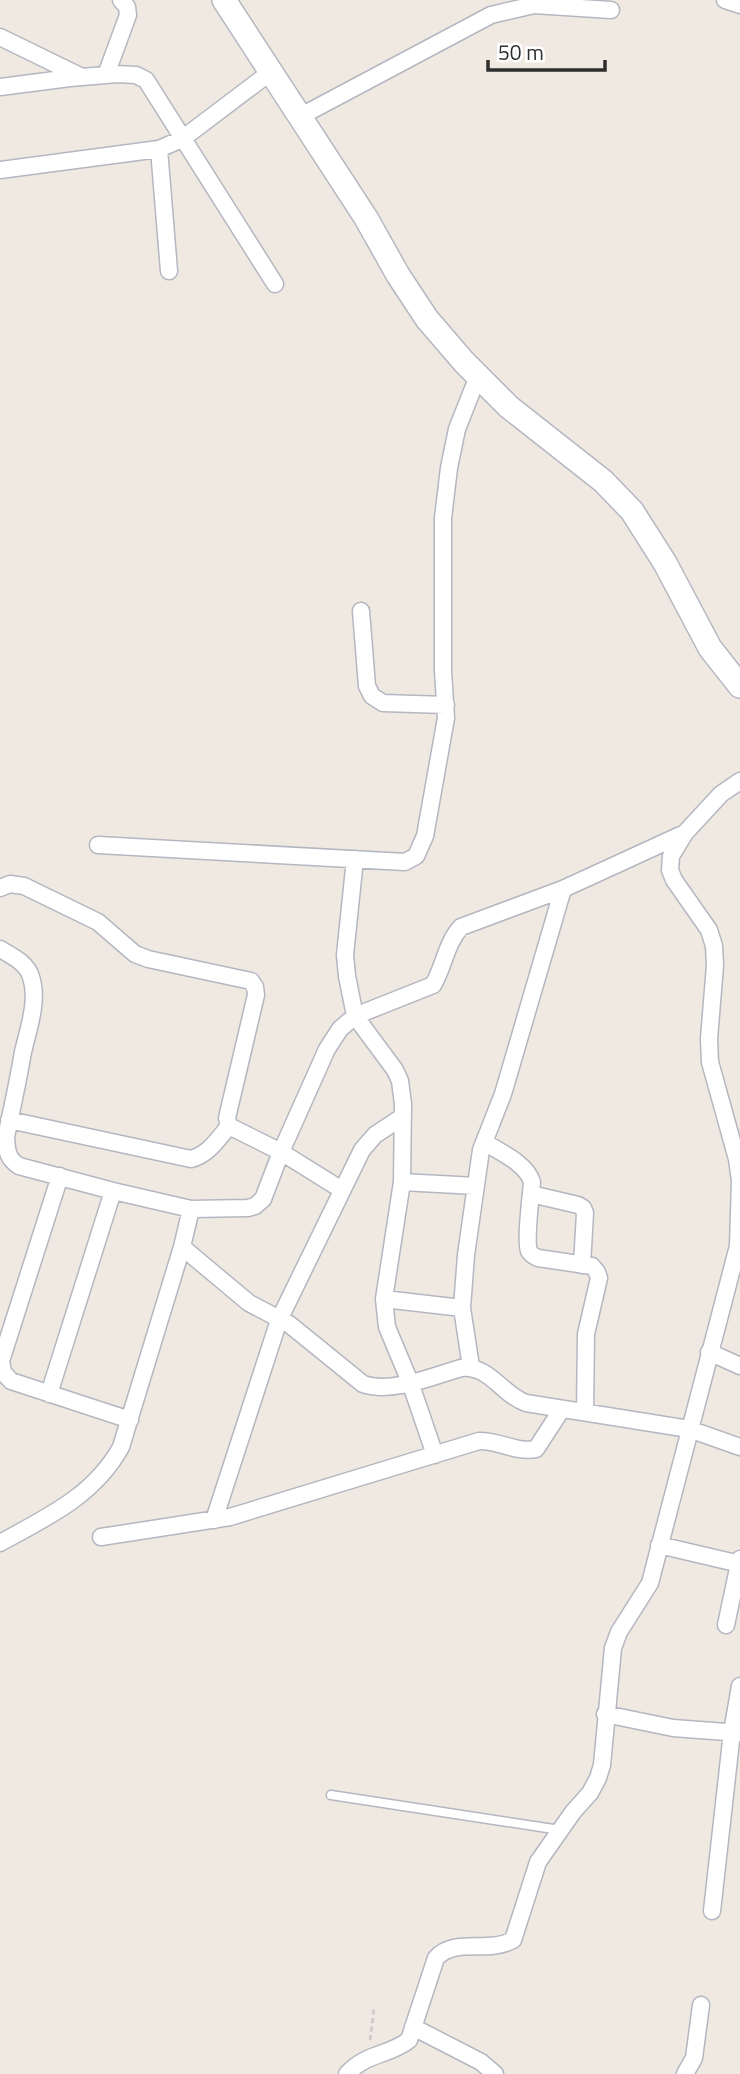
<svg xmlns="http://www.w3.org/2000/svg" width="740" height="2074" font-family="'Titillium Web',sans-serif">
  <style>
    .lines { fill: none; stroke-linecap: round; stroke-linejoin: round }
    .lane-casing { stroke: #b4b7c1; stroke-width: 11 }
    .street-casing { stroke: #b4b7c1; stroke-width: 19 }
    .secondary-casing { stroke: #b4b7c1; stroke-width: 26 }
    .path { stroke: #c9c9c9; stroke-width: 2.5; stroke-dasharray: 5 3.5; stroke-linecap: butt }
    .lane { stroke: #fff; stroke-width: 8 }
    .street { stroke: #fff; stroke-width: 16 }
    .secondary { stroke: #fff; stroke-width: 23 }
  </style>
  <rect width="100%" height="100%" fill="#efe9e1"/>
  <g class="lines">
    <!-- lane casing -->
    <g class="lane-casing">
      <path id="lane" d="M331,1795L560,1830"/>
    </g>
    <!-- street casing -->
    <g class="street-casing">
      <path id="street" d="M725,0L740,5
        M0,37L82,77
        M106,75L128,15L127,7L121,0
        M0,87L70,78L117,74L136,75L146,80L275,284
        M301,116L491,15L534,5L611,10
        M159,149L169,271
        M0,170L159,149L182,139L272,71
        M361,611L367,686L372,696L383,703L446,705
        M98,845L405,862L416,856L425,836L446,718L443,671V518L449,468L457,429L478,376
        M355,859L345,955L347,976L355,1016L395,1070L400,1081L403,1104L402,1182L384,1299L387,1327L410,1382L435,1455
        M0,888L10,884L24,886L98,922L135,954L148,959L251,981L255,987L256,995L227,1118L229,1126L281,1152L342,1190
        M0,949C12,956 27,963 31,977C39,1000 28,1030 23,1052C18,1081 12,1109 6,1137C7,1151 7,1158 19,1166L113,1191L191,1209L248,1208L255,1206L263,1199L281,1152L327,1049L340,1029L355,1016L433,985C444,967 446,943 461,927L563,889L685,833
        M9,1120L191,1159C208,1155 218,1139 229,1126
        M484,1142C500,1152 526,1163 532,1182C531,1196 525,1240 529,1251C531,1255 534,1256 538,1258L592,1266L597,1272L599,1278L586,1334L585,1412
        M60,1176L1,1361L3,1372L11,1381L130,1420
        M402,1182L476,1186
        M531,1194L578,1205L583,1208L585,1213L582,1265
        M182,1247L249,1303L289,1324L363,1384C391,1394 433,1376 461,1368C490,1365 501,1394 526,1403L689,1429L740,1447
        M384,1299L462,1308
        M709,1352L740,1366
        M471,1367L462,1308L466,1255L481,1150L503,1094L563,889
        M49,1394L113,1191
        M214,1520L279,1320L362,1150L375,1135L402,1117
        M101,1537L230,1517L479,1441C498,1440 516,1453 536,1449L562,1409
        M0,1543C47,1517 94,1496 121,1447L182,1247L191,1209
        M659,1545L740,1564
        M726,1625L740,1559
        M605,1714L673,1728L740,1733
        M712,1911L732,1732L740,1686
        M413,2027L481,2062L495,2074
        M347,2074C367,2052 389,2056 409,2040L436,1958C455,1937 487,1954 513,1940L538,1862L573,1812L590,1793L598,1778L602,1765L613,1648L619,1632L650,1583L738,1246L740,1181L737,1159L710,1062L709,1039L715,965L714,946L709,930L674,880L670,870L671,856L685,833L721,794L740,781
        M685,2074L694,2058L701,2005"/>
    </g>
    <!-- secondary casing -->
    <g class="secondary-casing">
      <path id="secondary" d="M224,0L366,218L398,275L427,319L464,362L509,407L603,481L632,511L665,563L710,648L740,686"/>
    </g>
    <!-- path -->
    <path class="path" d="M370,2040L374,2009"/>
    <!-- lane -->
    <use href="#lane" class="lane"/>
    <!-- street -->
    <use href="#street" class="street"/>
    <!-- secondary -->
    <use href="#secondary" class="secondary"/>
  </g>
  <!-- scale -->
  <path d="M488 60v10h117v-10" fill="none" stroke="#2e2e2e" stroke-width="3.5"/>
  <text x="498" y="60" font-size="21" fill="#2e2e2e" stroke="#ffffff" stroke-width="5" paint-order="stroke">50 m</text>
</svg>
